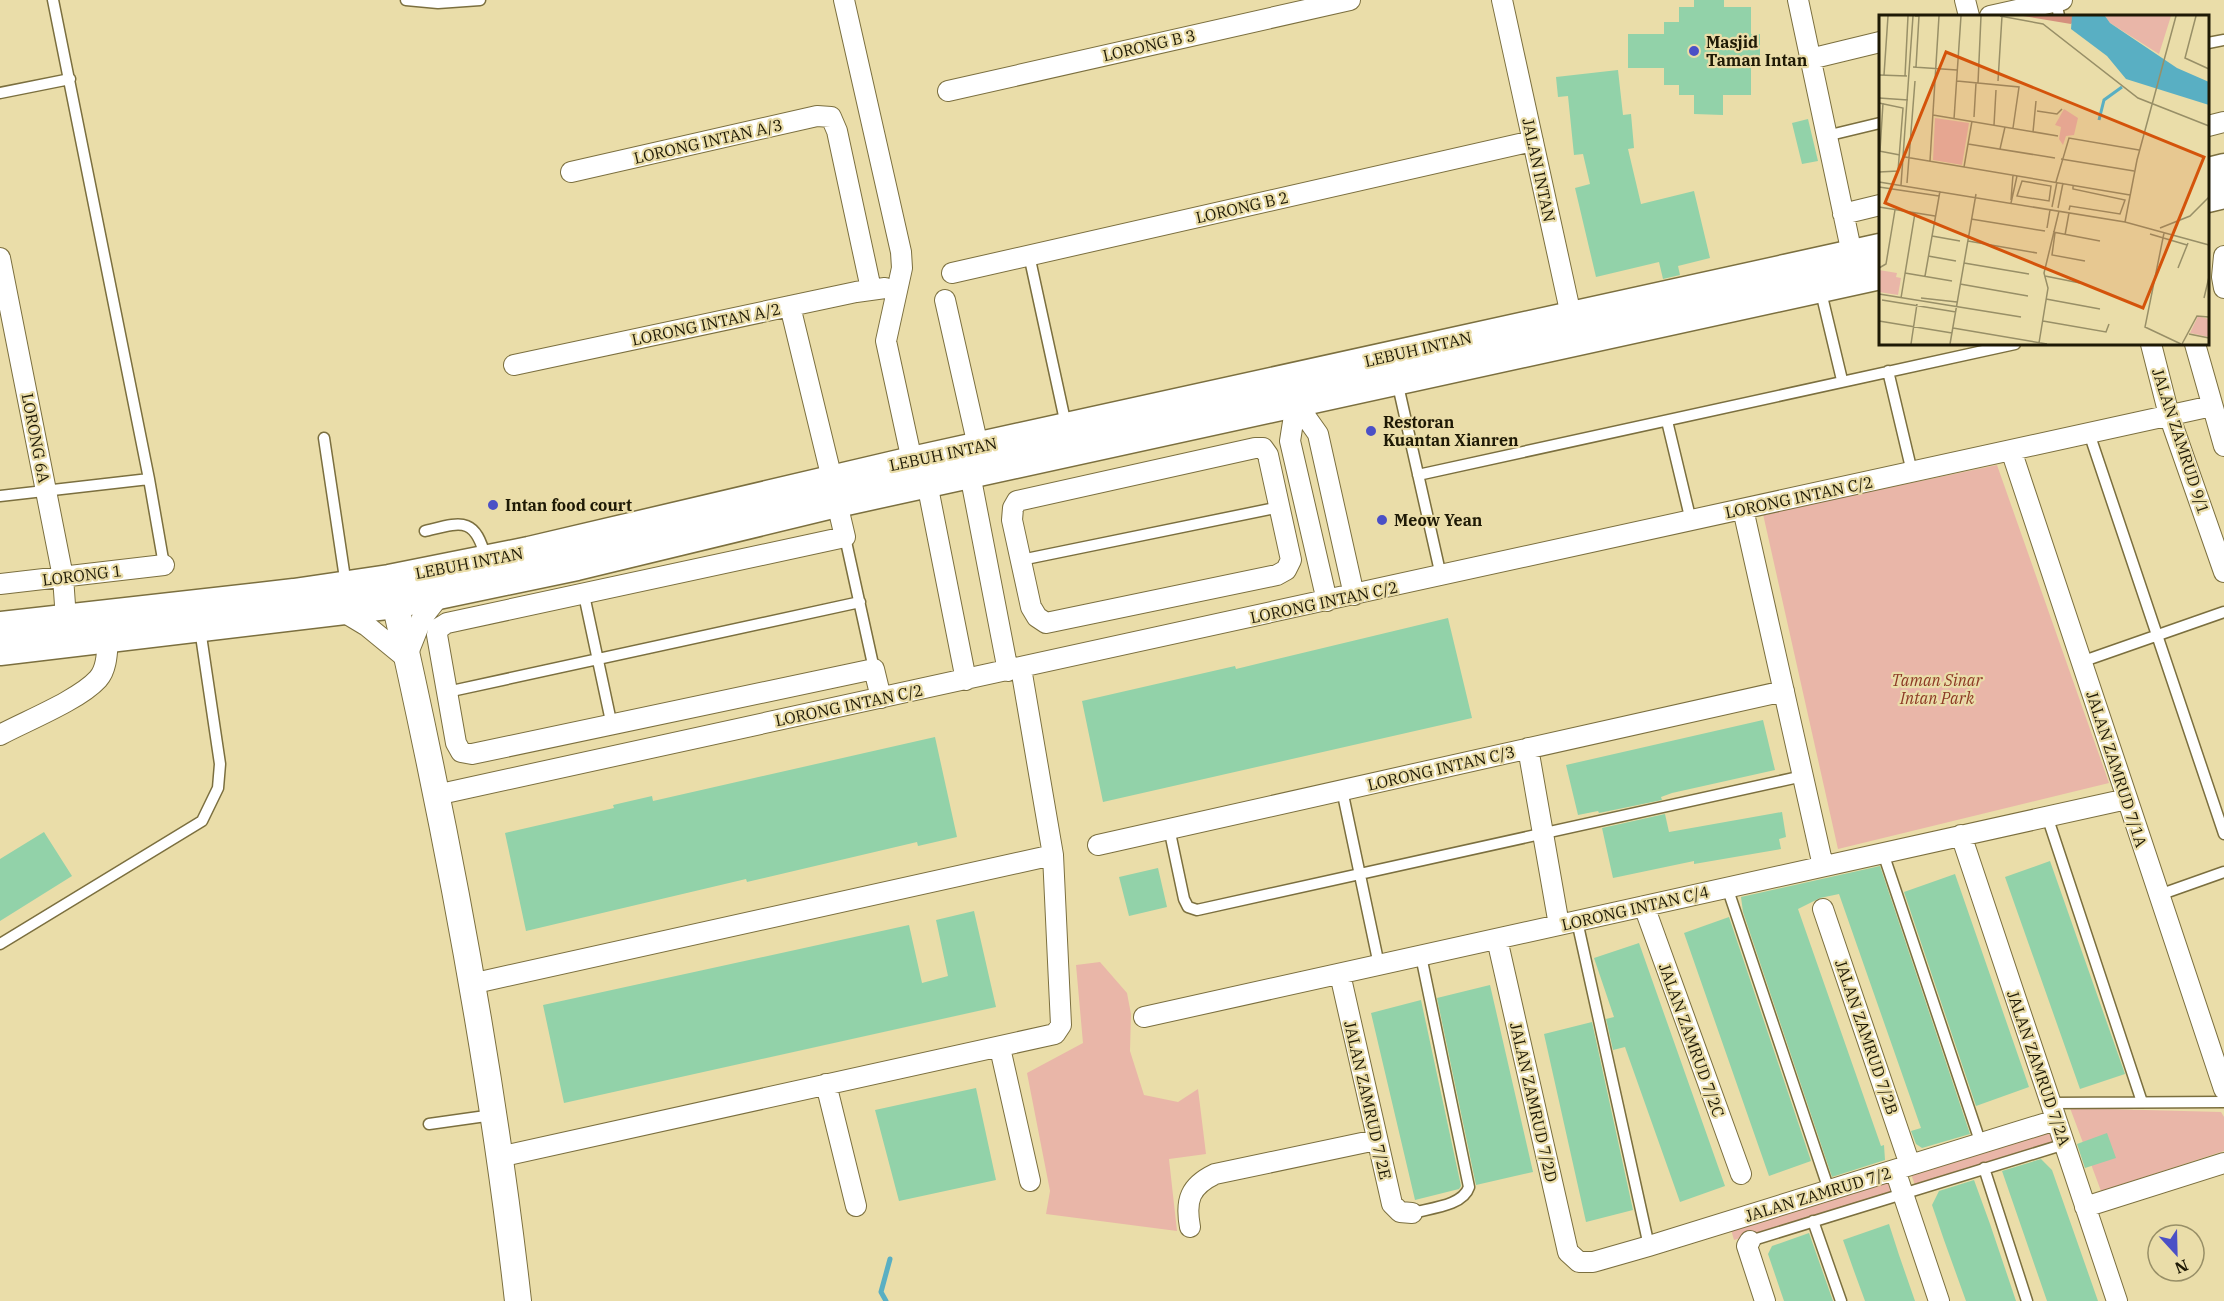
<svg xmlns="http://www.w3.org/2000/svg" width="2224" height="1301" font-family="'IBM Plex Serif',serif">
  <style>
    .green { fill: #e9b6a8 }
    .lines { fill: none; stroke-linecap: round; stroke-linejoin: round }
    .stream { stroke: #59afc3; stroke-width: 5 }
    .building { fill: #92d2a9 }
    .service-casing { stroke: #7b6f3f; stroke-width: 13 }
    .minor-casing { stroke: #7b6f3f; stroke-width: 22 }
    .tertiary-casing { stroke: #7b6f3f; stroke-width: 28 }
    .secondary-casing { stroke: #7b6f3f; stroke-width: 31 }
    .service { stroke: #fff; stroke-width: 10 }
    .minor { stroke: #fff; stroke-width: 20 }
    .tertiary { stroke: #fff; stroke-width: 26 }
    .secondary { stroke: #fff; stroke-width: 28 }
    .poi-dot { fill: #4b50c6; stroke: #eadda9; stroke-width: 2 }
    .labels { text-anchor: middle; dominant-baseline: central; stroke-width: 4.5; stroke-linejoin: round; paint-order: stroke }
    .poi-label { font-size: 16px; font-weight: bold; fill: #1e1905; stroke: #eadda9; text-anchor: start }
    .street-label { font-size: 16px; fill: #1e1905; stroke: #eadda9 }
    .park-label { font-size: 16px; font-style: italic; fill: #8c3924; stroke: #eadda9 }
    .inset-river { fill: none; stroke: #59afc3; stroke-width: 3 }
    .inset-road { fill: none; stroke: #988f67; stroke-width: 1.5 }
    .view { fill: #d4530b; fill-opacity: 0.15; stroke: #d4530b; stroke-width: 3 }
    .inset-edge { fill: none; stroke: #1e1905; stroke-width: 3 }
  </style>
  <rect width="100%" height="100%" fill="#eadda9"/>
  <!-- green -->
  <path class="green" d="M1997,465L2109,783L1838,849L1763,514Z
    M1100,962L1127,993L1131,1014L1130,1051L1144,1095L1178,1102L1198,1089L1206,1154L1169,1159L1177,1231L1046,1214L1050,1191L1027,1073L1083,1043L1076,965Z
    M2070,1108L2221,1112L2224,1117V1151L2101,1191Z
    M2050,1132L2053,1144L1915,1185L1911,1174Z
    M1887,1179L1892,1193L1734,1240L1730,1226Z"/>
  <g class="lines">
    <!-- stream -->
    <path class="stream" d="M886,1301L881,1292L890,1259"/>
  </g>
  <!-- building -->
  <path class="building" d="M1694,0H1724V7H1751V34H1760V68H1751V95H1723V115L1694,114V95H1679V85H1664V68H1628V34H1664V22H1679V7H1694Z
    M1618,70L1623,115L1631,114L1634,148L1628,149L1641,204L1694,191L1710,258L1678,266L1680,275L1663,279L1659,262L1596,277L1575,188L1590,184L1583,154L1574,155L1568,96L1558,97L1556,77Z
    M1808,119L1818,161L1802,164L1792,123Z
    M1448,618L1472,718L1103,802L1082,701L1235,666L1236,669Z
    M1763,720L1775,770L1672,793L1661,797L1662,800L1599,813L1598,811L1578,815L1566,765Z
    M935,737L957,837L918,846L917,842L747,882L746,879L526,931L505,833L614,808L613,805L652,796L653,801Z
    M1782,812L1786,837L1779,839L1781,849L1694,864V861L1613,878L1602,828L1665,814L1669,832Z
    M44,832L72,876L0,921V859Z
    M2050,861L2125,1074L2080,1089L2005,877Z
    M1880,866L1970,1134L1922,1148L1916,1144L1911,1131L1921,1128L1839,894L1820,898L1798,909L1881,1146L1884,1145L1885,1160L1832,1177L1743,912L1741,897Z
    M1158,868L1167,907L1129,916L1119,877Z
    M1955,874L2029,1087L1976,1106L1904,892Z
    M974,911L996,1007L564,1103L543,1005L909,925L922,983L948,976L936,920Z
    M1729,917L1811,1161L1769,1176L1684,933Z
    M1639,943L1725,1186L1680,1202L1625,1047L1613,1050L1606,1019L1614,1017L1594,958Z
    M1490,985L1533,1172L1476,1185L1437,998Z
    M1421,1000L1461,1186L1459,1189L1415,1200L1371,1013Z
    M1592,1022L1633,1210L1586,1222L1544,1034Z
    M976,1088L996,1180L899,1201L875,1110Z
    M2107,1133L2116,1158L2085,1168L2077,1144Z
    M2041,1159L2052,1170L2098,1301H2047L2002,1171Z
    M1974,1180L1990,1224L2016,1301H1966L1944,1240L1932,1205L1939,1191Z
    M1889,1224L1899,1255L1915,1301H1865L1854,1271L1843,1240Z
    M1809,1233L1833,1301H1784L1768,1254L1772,1246Z"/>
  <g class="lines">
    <!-- service casing -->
    <g class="service-casing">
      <path id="service" d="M53,0L149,479L164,565
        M406,0L438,3L480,0
        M2056,1L2059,16
        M2208,43L2224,40
        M0,93L70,79
        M1826,136L1880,123
        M1029,255L1066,425
        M1820,288L1842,380
        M1888,371L1912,472
        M1397,381L1441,576
        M1667,421L1691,521
        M2089,433L2224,834
        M324,438L346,585
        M1418,475L2015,344
        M0,496L149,479
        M425,531C462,522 475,516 486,559
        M845,537L874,669
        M1021,560L1280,507
        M584,595L612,726
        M2081,662L2224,612
        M447,692L860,602
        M1342,790L1379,965
        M2047,816L2142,1102
        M1169,828L1184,899L1188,907L1197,910L1803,776
        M1883,853L1981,1144
        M1727,887L1829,1190
        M2159,895L2224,872
        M1577,921L1649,1246
        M0,944L202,821L218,788L220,764L200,629
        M2051,1103L2224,1102
        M429,1124L493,1115
        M1984,1168L2027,1301
        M1412,1213C1430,1208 1463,1206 1469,1187L1421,956
        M1813,1221L1841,1301
        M1750,1241L2065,1144"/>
    </g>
    <!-- minor casing -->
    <g class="minor-casing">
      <path id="minor" d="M844,0L901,252L902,268L886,341L912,461
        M1502,0L1574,329
        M1798,0L1852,254
        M1965,0L1969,16
        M1990,16L2062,0
        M1810,59L1880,42
        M948,91L1350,0
        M2208,126L2224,122
        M571,172L817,116L831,117L837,131L871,289
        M1843,214L1880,205
        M2224,256L2222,277L2224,288
        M0,258L63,577L66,619
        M952,273L1533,141
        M945,300L978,446
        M790,306L832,479
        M2151,344L2169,415L2224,572
        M2195,344L2224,446
        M514,365L856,292L885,288
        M1294,393L1296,403L1318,434L1354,595
        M1296,403L1290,441L1327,601
        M1255,448H1263L1268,455L1291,560L1286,570L1277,575L1046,623L1037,617L1031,607L1012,520L1013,508L1017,501Z
        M2011,450L2224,1089
        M970,474L1008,671
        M927,483L966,680
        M837,503L845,537L447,623L439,628L437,635L456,743L461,752L472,754L874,669L881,698
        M1743,509L1823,866
        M0,584L164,565
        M342,611L367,626L406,658L422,618L441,594
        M0,735C26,721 79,700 98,679C107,669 107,652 108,639
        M1528,748L1559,925
        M436,795L2212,406
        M1961,835L2117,1301
        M1098,845L1784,691
        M1644,906L1741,1174
        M1823,909L1910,1165
        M1497,939L1568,1252L1579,1262H1593L1649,1246L2056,1120
        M1340,974L1392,1204L1400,1212L1412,1213
        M471,984L1053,855
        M1144,1017L2127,799
        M1000,1048L1030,1181
        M826,1084L856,1206
        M499,1157L1055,1034L1061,1025L1053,855L1021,668
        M1895,1170L1939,1301
        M2085,1207L2224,1163
        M1190,1227C1185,1200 1190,1186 1215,1174L1376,1140
        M1750,1241L1747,1246L1765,1301"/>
    </g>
    <!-- tertiary casing -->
    <g class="tertiary-casing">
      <path id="tertiary" d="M391,585C445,821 491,1060 518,1301"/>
    </g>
    <!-- secondary casing -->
    <g class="secondary-casing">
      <path id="secondary" d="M2208,172L2224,168
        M2208,198L2224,194
        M0,626L294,593L389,579L529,551L912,461L1880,248
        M0,651L395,604L577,566L837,503L1880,275"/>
    </g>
    <!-- service -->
    <use href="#service" class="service"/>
    <!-- minor -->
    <use href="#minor" class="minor"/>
    <!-- tertiary -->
    <use href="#tertiary" class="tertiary"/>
    <!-- secondary -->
    <use href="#secondary" class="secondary"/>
  </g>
  <!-- markers -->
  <g class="poi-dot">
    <circle cx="1694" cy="51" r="6"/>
    <circle cx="1371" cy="431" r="6"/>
    <circle cx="493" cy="505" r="6"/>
    <circle cx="1382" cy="520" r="6"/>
  </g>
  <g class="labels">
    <!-- poi labels -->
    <g class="poi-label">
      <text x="1706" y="42">Masjid<tspan x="1706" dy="18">Taman Intan</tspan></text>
      <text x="1383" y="422">Restoran<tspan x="1383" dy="18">Kuantan Xianren</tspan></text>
      <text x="505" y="505">Intan food court</text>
      <text x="1394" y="520">Meow Yean</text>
    </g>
    <!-- street labels -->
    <g class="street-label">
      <text transform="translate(1149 45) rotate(-13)">LORONG B 3</text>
      <text transform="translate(708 141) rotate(-13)">LORONG INTAN A/3</text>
      <text transform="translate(1539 170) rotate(78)">JALAN INTAN</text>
      <text transform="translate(1242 207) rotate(-13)">LORONG B 2</text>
      <text transform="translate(706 324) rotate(-12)">LORONG INTAN A/2</text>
      <text transform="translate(1418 349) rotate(-13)">LEBUH INTAN</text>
      <text transform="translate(36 438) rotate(79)">LORONG 6A</text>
      <text transform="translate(2181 441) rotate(72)">JALAN ZAMRUD 9/1</text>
      <text transform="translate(943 454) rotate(-12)">LEBUH INTAN</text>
      <text transform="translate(1799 497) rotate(-12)">LORONG INTAN C/2</text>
      <text transform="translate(469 563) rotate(-11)">LEBUH INTAN</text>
      <text transform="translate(82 575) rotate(-7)">LORONG 1</text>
      <text transform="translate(1324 602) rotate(-12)">LORONG INTAN C/2</text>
      <text transform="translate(849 705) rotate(-12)">LORONG INTAN C/2</text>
      <text transform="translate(1441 768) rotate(-13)">LORONG INTAN C/3</text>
      <text transform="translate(2117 769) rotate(72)">JALAN ZAMRUD 7/1A</text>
      <text transform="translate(1635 908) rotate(-13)">LORONG INTAN C/4</text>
      <text transform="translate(1867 1037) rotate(71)">JALAN ZAMRUD 7/2B</text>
      <text transform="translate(1692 1040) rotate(70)">JALAN ZAMRUD 7/2C</text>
      <text transform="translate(2039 1068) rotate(71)">JALAN ZAMRUD 7/2A</text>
      <text transform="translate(1368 1100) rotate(77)">JALAN ZAMRUD 7/2E</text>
      <text transform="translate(1534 1102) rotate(77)">JALAN ZAMRUD 7/2D</text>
      <text transform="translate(1818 1194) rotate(-17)">JALAN ZAMRUD 7/2</text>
    </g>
    <!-- park labels -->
    <g class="park-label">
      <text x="1937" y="680">Taman Sinar<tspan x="1937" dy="18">Intan Park</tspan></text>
    </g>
  </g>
  <!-- overview -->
  <g transform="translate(1879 15)">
    <rect width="330" height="330" fill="#eadda9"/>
    <path d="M226,1H292L280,39L231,8ZM185,94L199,103L195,120L187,121L184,130L180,124L182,112L176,110ZM56,103L90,108L83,150L54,145ZM0,255L18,258L17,262L22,263L19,280L0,277ZM319,301L330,304V322L311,318Z" fill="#e9b6a8"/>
    <path d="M144,1H200L192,9Z" fill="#d48f7d"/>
    <path d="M193,1H226L231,8L298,53L330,67V90L247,64L228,41L192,14Z" fill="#59afc3"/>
    <path class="inset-river" d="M220,105L225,85L243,72"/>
    <path class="inset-road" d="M36,1H40L37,52M121,1L164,9L259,83L330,111M317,1L306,43L330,54M34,52L78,55M0,60L28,61M5,60L9,1M26,61L29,1M78,66L140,72L134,113M119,66L123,1M99,68L102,1M0,83L29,85M0,88L24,93L19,156L0,157M158,96L178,99L183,94M54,100L179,121M95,102L97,68M75,104L82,1M115,110L117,75M154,117L157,86M89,129L176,143M121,134L126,112M0,136L21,140M1,136L4,88M26,142L251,180M182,144L255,156M51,146L60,1M85,152L93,106M143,166L172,171L170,186L138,181ZM0,167L246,207L330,230M177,167L190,123L260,135M28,168L36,66M22,170L34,1M0,172L60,181M132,185L134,160M132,188L138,161M0,192L56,201M173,192L178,167M179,193L184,168M190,195L191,191L241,199L246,185L194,174V170M92,204L166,216M246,207L258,145L297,1M168,213L171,195M281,213L311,201L330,182M174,217L221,226M176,218L173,240L206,246M285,218L266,312L302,329M271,219L308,230M186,220L190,198M53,221L81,226M89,226L158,238M49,241L77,246M85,248L150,259M0,253L7,249L16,195M299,253L309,228M26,258L73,266M46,261L61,176M166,261L201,268M81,269L149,281M0,279L142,302M22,283L36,198M42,283L78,287M325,283L330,262M167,284L221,294M3,285L77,297M0,306L73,318M164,306L227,317L230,309M74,313L168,329M310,319L330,323M160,328L169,273L165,258L180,196M32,329L38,289M71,329L97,179M303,329L318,301L330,302"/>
    <path class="view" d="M67,37L325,142L264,293L6,188Z"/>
    <rect width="330" height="330" class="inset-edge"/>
  </g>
  <!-- north arrow -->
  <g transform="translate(2176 1253) rotate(158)"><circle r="28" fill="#eadda9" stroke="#988f67" stroke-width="1.5"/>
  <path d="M0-4.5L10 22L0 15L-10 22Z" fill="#4b50c6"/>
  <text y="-9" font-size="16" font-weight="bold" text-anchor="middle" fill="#1e1905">N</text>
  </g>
</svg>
